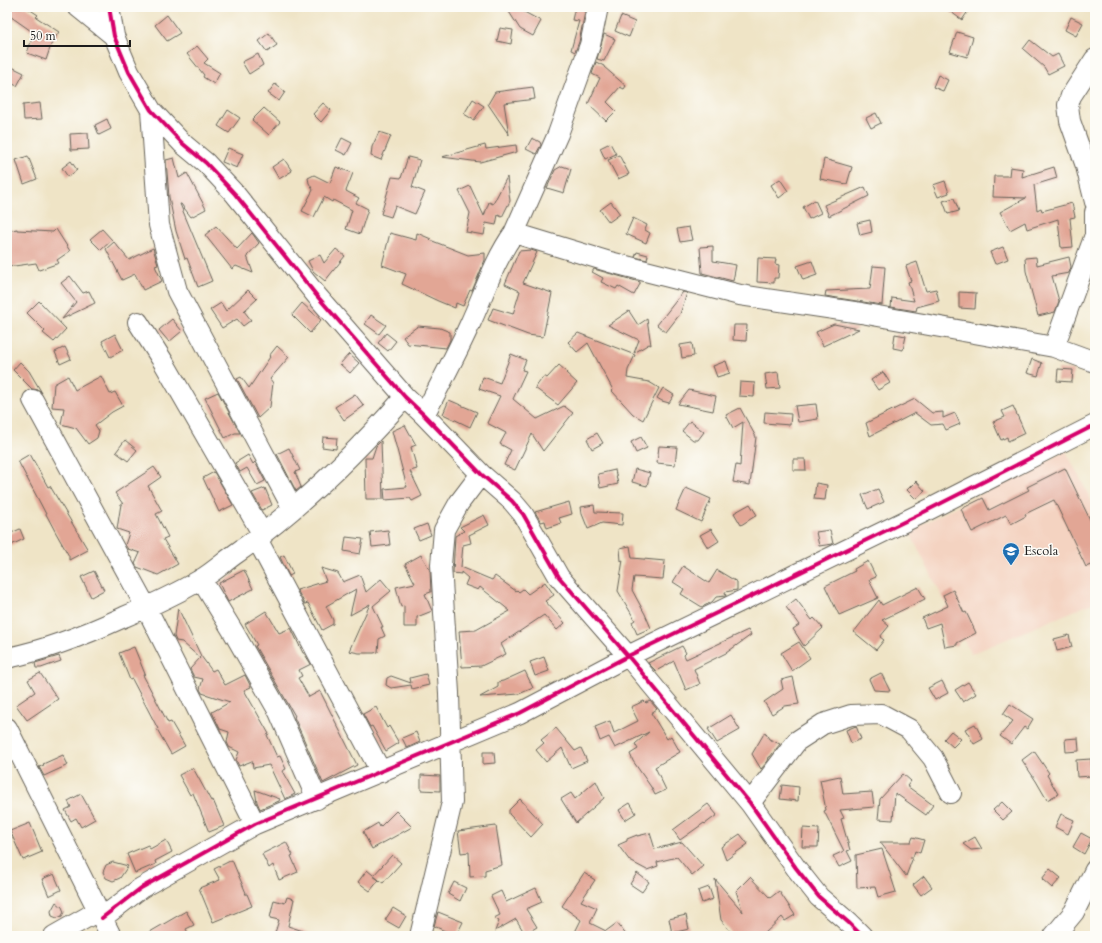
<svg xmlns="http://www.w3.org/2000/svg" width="1102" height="943" font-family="Cardo,serif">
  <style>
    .built { fill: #f4d3c1 }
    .building { fill: #e2a695 }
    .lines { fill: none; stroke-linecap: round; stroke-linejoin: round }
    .minor-casing { stroke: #666258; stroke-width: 22 }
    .minor { stroke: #fff; stroke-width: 20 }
    .cycleway-casing { stroke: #fdfcf7; stroke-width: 6 }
    .cycleway { stroke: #d6006c; stroke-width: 4 }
    .labels { text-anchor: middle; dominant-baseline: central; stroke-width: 3; stroke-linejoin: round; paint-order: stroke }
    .poi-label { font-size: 13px; fill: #1c1c1c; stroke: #fdfcf7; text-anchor: start }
  </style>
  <rect width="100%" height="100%" fill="#fdfcf7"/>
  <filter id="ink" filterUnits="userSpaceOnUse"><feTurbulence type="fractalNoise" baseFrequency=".025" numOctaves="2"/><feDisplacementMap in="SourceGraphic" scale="8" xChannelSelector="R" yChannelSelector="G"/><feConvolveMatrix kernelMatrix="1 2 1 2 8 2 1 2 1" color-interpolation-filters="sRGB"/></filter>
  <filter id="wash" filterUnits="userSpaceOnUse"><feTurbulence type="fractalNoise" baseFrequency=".012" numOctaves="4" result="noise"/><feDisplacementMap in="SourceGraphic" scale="16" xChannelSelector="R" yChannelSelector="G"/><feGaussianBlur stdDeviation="0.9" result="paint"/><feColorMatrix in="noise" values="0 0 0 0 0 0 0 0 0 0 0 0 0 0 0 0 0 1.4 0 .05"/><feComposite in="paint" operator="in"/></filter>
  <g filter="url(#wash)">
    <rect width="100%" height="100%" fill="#efe4c6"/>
    <!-- built -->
    <path class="built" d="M1066,451L1095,508V602L971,654L909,531Z"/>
    <g id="blocks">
      <!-- building -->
      <path class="building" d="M7,7H26L38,15L36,17L59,32L52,42L46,60L27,53L34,33L7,14Z
        M506,7H515L541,21L533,36L520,29Z
        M575,7H586L579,42L575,52L571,50L579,21L572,20Z
        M944,7H971L962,20Z
        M167,15L180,33L167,41L155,25Z
        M621,16L635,22L629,37L615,31Z
        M1071,17L1083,23L1076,36L1065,30Z
        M500,28L513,30L511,44L497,41Z
        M957,32L973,37L967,57L950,52Z
        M269,33L277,45L267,52L259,41Z
        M604,34L615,39L604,61L597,59Z
        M1030,40L1052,57L1058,54L1064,66L1048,74L1044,67L1023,49Z
        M197,46L208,59L204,63L220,73L214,84L203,77L204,75L187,54Z
        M258,54L263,65L249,74L242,62Z
        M596,62L604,66V67L626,86L624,89L620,87L607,102L616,111L606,121L588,104L600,78L592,74Z
        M12,67L24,73L17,86L7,81V77Z
        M938,75L948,80L943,91L933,87Z
        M275,84L285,92L279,101L268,93Z
        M533,87L535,99L504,103L509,135L488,104L495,92Z
        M473,99L484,106L474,120L464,114Z
        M40,103L42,119L24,120L23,105Z
        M323,103L331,110L321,122L313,114Z
        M264,108L280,122L269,135L252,120Z
        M228,110L240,118L229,133L218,126Z
        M876,113L881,123L871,128L866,118Z
        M107,119L111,129L99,135L95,125Z
        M379,132L391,136L381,160L371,156L372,147Z
        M88,133L89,149L71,150L70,134Z
        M342,138L352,143L346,155L336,150Z
        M532,138L540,142L541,145L536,154L526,149Z
        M610,143L616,154L605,159L600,148Z
        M485,145L486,149L516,145L517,152L480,162L442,157Z
        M228,148L243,154L237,168L222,162Z
        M619,155L629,174L618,179L608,160Z
        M28,156L37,179L24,184L16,160Z
        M408,157L420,160L412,187L425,192L415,214L395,206L391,217L381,214L392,177L401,178Z
        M174,158L179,178L187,173L206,209L191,217L181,204H180L212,281L198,287L187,258L185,259L176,231L169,197L166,160Z
        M284,159L292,171L279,179L272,167Z
        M824,159L852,167L847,184L820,179Z
        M71,161L77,170L68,177L62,168Z
        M562,166L571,169L564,193L547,188L555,170Z
        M336,167L353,173L346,191L359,198L356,203L368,209L360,234L346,229L352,210L333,200L332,202L324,197L314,217L302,211L313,190L309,183L308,178L314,175L330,183Z
        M1010,167L1023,169L1022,177L1054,167L1057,178L1034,185L1037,210L1041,208L1042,211L1072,203L1075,217L1070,218L1073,247L1061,248L1058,219L1027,229L1025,222L1010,230L1000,212L1026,198L993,197L994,176H1009Z
        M507,177L510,201L502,217L498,215L496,225L486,223L484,235L466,232L470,213L459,191L470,186L484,216L489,202L493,204Z
        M780,179L788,191L779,198L771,185Z
        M945,181L949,193L938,197L933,185Z
        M865,187L869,196L829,216L824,205Z
        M954,198L959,211L948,214L943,201Z
        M815,200L821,213L809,219L803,207Z
        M611,202L620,214L609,222L600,210Z
        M633,218L647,225L645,230L650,233L646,243L626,234Z
        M870,220L872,232L860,235L857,223Z
        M216,226L237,249L252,233L259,243L247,256L253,273L236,266L232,269L205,235Z
        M689,227L692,240L680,242L677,229Z
        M17,229V230L53,232L56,229L70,251L57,260L59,263L39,270L36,263L7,267V231Z
        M102,229L112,240L101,250L90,239Z
        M390,233L416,240L417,233L431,239L430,240L468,255L485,253V260L472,291L470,290L463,306L456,303L455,308L438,301L402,284L406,274L382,265Z
        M114,242L129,260L153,248L158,265L155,266L162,281L143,290L135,274L122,280L106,249Z
        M713,246V261L736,265L733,281L702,273L700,247Z
        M1003,247L1008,259L995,264L990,252Z
        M336,249L345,256L325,281L313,271L308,261L320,255L324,263Z
        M531,250L537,252L523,283L552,293L543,337L528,335L488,320L493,308L513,314L520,291L505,284L519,251Z
        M637,252L648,255L647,260L635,257Z
        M1036,257L1037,265L1069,257L1071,267L1069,273L1052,276L1059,301L1055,312L1038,316L1026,271L1025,258Z
        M758,258L776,259L775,264L779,265L778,278H774V283L757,282Z
        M812,261L817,275L803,280L797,266Z
        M917,262L926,291L936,289L939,301L917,307L916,311L891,307L892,298L914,301L908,282L911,281L906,266Z
        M873,266L885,267L882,305L825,296L826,291L870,289Z
        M594,269L640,282V284L634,295L618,286L616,289L601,282L603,278L592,272Z
        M70,276L83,293L89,291L95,303L62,319L76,302L61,283Z
        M248,290L257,299L244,311L251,320L243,326L237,319L222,328L210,310L221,303L226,311Z
        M683,292L687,293L680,314L666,332L657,325Z
        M959,292L976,293L975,309L959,308Z
        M39,301L66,329L54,342L43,333L45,331L27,313Z
        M302,303L321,320L310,333L292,315Z
        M629,311L638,325L647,319L651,345L649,344L634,353L639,340L608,325Z
        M371,315L386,325L379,334L365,324Z
        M172,319L182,331L169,342L159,330Z
        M834,324L859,329L823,346L816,332Z
        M734,325H747L746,341L733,340Z
        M418,326L440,328L450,332V340L446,348L408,344L403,337Z
        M386,333L396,341L388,351L378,343Z
        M578,333L635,355L628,370L627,378L649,382L659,388L643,420L633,414L612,391L613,390L588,343L577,352L568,342Z
        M115,334L123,350L110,357L102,341Z
        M895,334L906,336L903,350L893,348Z
        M692,343L694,356L682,358L680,345Z
        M277,346L289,357L270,379L273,383L270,407L258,418L237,379L241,377L249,388L270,357L269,356Z
        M65,347L71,359L60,364L55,352Z
        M349,354L359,363L350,373L340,364Z
        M511,354L526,360L522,370L526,371L513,399L537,419L564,406L573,413L543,451L532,434L515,470L504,465L511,450L500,444L506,433L487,423L500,396L479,389L483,377L500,383Z
        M1032,359L1042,363L1038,376L1027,373Z
        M726,361L730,373L717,377L713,366Z
        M20,362L29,371L42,393L39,390L32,389L13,370Z
        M559,365L567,372L566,373L577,383L558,405L535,388L544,376L547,378Z
        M1058,369L1073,370L1072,382L1057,381Z
        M778,372L780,388L767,389L765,374Z
        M883,372L890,383L878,390L871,380Z
        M68,376L75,390L101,376L110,394L115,392L123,406L112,412L95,425L99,431L97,438L88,444L76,428L61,424L64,408L52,407L54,384Z
        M740,382L755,383L754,397L739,396Z
        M663,388L674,395L669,403L662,401L657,398Z
        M689,390L716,396L713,411L678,404Z
        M218,392L240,433H235L225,438L205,398Z
        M355,394L364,406L344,420L335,407Z
        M915,399L932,413L943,412V418L955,413L960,424L946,430L943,424L931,425L915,413L870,436L866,423Z
        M449,400L477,412L470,427L443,414Z
        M816,404L818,419L798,422L795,406Z
        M1013,406L1025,433L1008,441L1007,437L1001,440L993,422L1005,417L1002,411Z
        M740,408L756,437L750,485L733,482L736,465L740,466L743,422L733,428L726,415Z
        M765,412L791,414L790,425L764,423Z
        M690,421L704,432L698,440H693L682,431Z
        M405,425L416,445L411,447L417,469L410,471L422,496L412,501L410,498L385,500L384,489L407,487L392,431Z
        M597,433L603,443L592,449L587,439Z
        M323,437L337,438L336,449L322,447Z
        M641,437L647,448L636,453L631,442Z
        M125,440L137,450L128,461L116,452Z
        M381,441L383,499H366L365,458H372L376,446Z
        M659,446L677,447L675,465L657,463Z
        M289,448L300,470L295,472L301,487L296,491L277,454Z
        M30,454L48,487L50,486L88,550L69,560V556L56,533L18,461Z
        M248,455L253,464L255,462L265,481L257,485L247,468L240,472L235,463Z
        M793,459H805L806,470H793Z
        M154,467L161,477L148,486L162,511L156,514L168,537L163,539L178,564L158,575L137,567L135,564L140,553L128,549L125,545L129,533L117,529L121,504H123L115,493Z
        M1065,468L1095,530V563L1086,567L1054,500L1025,514L1026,516L1011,524L1006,515L972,532L961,509L983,498L989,510L1029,490L1027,487Z
        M635,469L650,473L647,486L632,482Z
        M615,470L618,484L600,488L598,474Z
        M214,472L233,505L219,512L203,478Z
        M916,481L925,491L916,499L907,490Z
        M816,483L827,485L825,500L814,499Z
        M265,488L272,505L262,510L252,493Z
        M686,488L711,499L701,522L676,510Z
        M878,489L884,502L868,509L862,495Z
        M569,502L572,514L559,518L561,523L547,528L545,521L541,522L535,512Z
        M750,504L757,515L741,525L734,513Z
        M594,505L595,512L623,513L622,525L602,523L588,529L582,514L581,507Z
        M484,515L489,525L469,535L471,543L463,545L461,567L492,580L495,576L516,591L517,590L519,592L523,589L528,594L545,582L554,595L545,601L565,623L557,630L544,615L501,644L506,654L481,666L462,667L459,631L476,630L510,611L480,587L478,590L465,585L468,578L461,572V574L453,573L455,536L464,531L460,527Z
        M427,524L431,535L419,540L414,529Z
        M20,529L24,539L7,547V535Z
        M711,529L719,541L708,548L700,535Z
        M388,530L390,545L372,547L370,532Z
        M830,530L833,544L819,546L816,532Z
        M346,537L363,539L360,554L344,551Z
        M630,546L632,558L665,561L663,579L634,577L632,590L645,614L651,628L637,634L632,622L635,620L618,591L623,560L621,561L620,548Z
        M284,555L293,574L289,576L280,557Z
        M421,555L430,570L431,592L425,594L432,611L417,617V627H404V606L401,607L396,587L415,583L405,564Z
        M868,561L876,577L869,580L878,598L839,615L825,586L855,571L854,569Z
        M683,566L709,583L717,570L737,582V590L725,592L726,596L716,597L712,602L702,607L681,594L684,589L673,582Z
        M321,568L338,573L343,582L360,575L366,592L381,579L391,591L373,606L383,627H381L385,636L379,639L378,652L374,653H359L349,651L370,604L350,615L356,589L326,606L333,620V624L322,630L308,603L305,604L297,590L326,581Z
        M244,570L253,589L228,602L219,583Z
        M94,571L104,590L91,597L81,577Z
        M918,587L925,599L882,620L889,626L880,637L884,640L876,650L854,632L879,600L882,605Z
        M953,590L964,613L966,612L976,633L957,643V645L945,647L940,623L926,628L922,618L948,606L943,595Z
        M796,599L812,620L814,618L823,628L804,646L793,629L799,625L786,607Z
        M178,608L201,656L212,671L216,669L225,685L245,675L251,687L244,690L269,734L267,735L277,757L280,756L286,769L282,771L295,794L285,799L269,765L253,768L252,761L239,766L236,760L239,752L229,747L227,742L229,732L220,729L212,712L230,702L202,693L200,689L203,679L194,677L190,669L200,658L182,642L176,641L174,636Z
        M266,611L279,633L291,628L303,653H304L311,664L299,670L302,676L298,678L309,697L320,691L357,765L323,783L294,717L295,716L255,646L257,645L245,624Z
        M748,630L751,635L726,653L694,669L700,684L686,690L674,661L656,671L648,663L682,646L686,653L684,655L686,659Z
        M1069,635L1072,647L1057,651L1054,639Z
        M799,642L810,658L792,671L781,653Z
        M134,647L145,674L143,675L168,723L171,722L185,746L171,754L157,729H158L132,679L130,680L119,653Z
        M59,656L61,661L41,668H36L35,663Z
        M544,657L549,671L535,676L530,662Z
        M525,671L533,688L519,694L480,697L498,687V682L503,681Z
        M40,673L58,699L27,720L16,705L35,692L28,680Z
        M881,673L890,691L874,690L869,679Z
        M426,674L429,685L412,689L411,685L391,688L386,685L387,678L391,676L411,683L410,678Z
        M793,677L799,704L785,706L772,714L764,702L783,689L781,680Z
        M942,681L948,693L935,700L928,688Z
        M968,682L976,694L963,702L955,690Z
        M644,701L646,703L650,701L657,709L651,713L667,739L671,736L680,752L655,767L666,790L655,795L651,787L633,761L630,754L638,749L635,744L649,732L615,748L609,737L600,741L595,727L610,721L614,733L638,721L631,707Z
        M1010,704L1033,719L1027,729L1024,727L1011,744L1000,736L1013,721L1003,714Z
        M376,707L387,728L389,726L399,743L386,751L372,726L370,727L363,714Z
        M731,715L740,730L717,743L708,729Z
        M975,724L983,739L974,744L965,729Z
        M856,726L861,739L851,743L846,730Z
        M556,728L575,751L581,748L587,761L571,768L562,748L546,762L536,750L544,743L541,740Z
        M951,731L961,739L953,747L944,739Z
        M416,732L420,742L407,748L402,738Z
        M765,732L769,739L780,744L770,757H769L768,761L761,769L752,754Z
        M1078,738L1079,751L1066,752L1065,739Z
        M1034,751L1049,773L1047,775L1058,794L1047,800L1036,781L1022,760Z
        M483,752H494L495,763L483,764Z
        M63,755L68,765L44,776L39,767L44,765L43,764Z
        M1091,759L1092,776L1077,777L1076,760Z
        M193,768L211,801L213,800L224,826L209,832L193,793L190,795L179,775Z
        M903,774L911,781L907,786L933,805L926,815L895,793L893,820L878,819L880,799Z
        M421,775L440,776V791L421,790Z
        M840,776L843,794L872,792L874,807L840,810L844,818L841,819L850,850L847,851L852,861L839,867L833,856L844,851L824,811L826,810L820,780Z
        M596,781L604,798L576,823L561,799L571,793L575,799Z
        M782,785L799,787L798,801L780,799Z
        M255,790L280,799L279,801L260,809L257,802Z
        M81,794L95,819L81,827L76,818L71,821L65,810L71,807L68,801Z
        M520,799L543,824L531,837L509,814V810Z
        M1002,802L1012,812L1003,820L993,810Z
        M630,803L636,813L625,820L619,810Z
        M708,804L717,815L705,824L704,823L680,840L673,830Z
        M396,811L412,827L372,849L363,832L378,823L380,827Z
        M1061,814L1074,820L1068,834L1055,827Z
        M30,823L42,852L23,860L10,831Z
        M496,826L502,865L485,870V876L470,877L469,852L461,853L458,831Z
        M803,828L819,829L818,847H802Z
        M650,833L655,849L682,842L703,866L692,875L677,857L657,862L658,866L647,870L630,861L618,845L627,841V839L637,835V836Z
        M1081,833L1092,839L1084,854L1073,847Z
        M740,834L748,844L726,860L721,847Z
        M913,837L924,840L920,853L915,851L913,857H910L912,860L906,876L880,842H911Z
        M975,837L982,849L971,850L963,844Z
        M166,840L172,852L155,861L156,864L135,873L127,854L148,845L150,849Z
        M286,842L293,855L291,856L298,872L279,880L273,865L269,868L262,854Z
        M882,849L896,892L878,897L875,887L857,888L856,855Z
        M392,855L401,863L383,883L373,876Z
        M232,860L246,893L245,894H247L252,906L213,922L199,888L220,880L214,869Z
        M113,862L128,866L120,878L113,881L106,878L103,872L106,865Z
        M1050,869L1061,878L1052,888L1042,879Z
        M367,870L379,880L370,891L358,882Z
        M584,873L595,880L581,901L597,908L590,923L606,931L617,923L627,936H573L581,920L562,906Z
        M637,873L649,882L642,892L630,884Z
        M54,874L61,890L49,896L42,879Z
        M924,876L932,887L921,895L913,885Z
        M750,877L770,898L779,891L795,915L785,921L782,917L763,935L764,936H734L721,920L715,879L743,912L736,891Z
        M454,882L466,888L460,901L448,894Z
        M709,887L713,899L702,903L698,891Z
        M536,888L542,902L526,909L537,927L525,934L516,919L495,931L499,921L494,918L500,915L491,896L501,891L506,902Z
        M287,897L294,899L288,926L312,934V936H274L279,920L270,918L274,900L285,903Z
        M56,902L62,907L64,912L62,916L57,918L52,916L51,911Z
        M393,908L406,916L399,928L385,920Z
        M186,911L194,925L186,929L188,933L182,936H143Z
        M438,912L463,922L456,936L434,926Z
        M686,915L689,929L672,933L669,919Z"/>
    </g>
  </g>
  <g filter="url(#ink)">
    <use href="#blocks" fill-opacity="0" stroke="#666258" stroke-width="1"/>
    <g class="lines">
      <!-- minor casing -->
      <g class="minor-casing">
        <path id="minor" d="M78,7L114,36
          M109,7L114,36L129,72L151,110L182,143L206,163L235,194L317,296L405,397L424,415L481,474L512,501L523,514L559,577L628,656L750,803L796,868L819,897L849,923L862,936
          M1095,59L1071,96L1068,105L1070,121L1086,166L1095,202
          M151,110L159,225L177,291L293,509
          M514,233L610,262L740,295L861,313L1054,347L1095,362
          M138,322L164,363L263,535
          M1054,347L1095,235V212
          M33,400L146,607L255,824
          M424,415C440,385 456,355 470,324C484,294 494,261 514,233L558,134L590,45L598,7
          M257,539L381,772
          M201,579L234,633L279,712L317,799
          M7,658C47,650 87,634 124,617C150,606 176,594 200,580C212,573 223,563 234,555C298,510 354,455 405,397
          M7,728L111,936
          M750,803L797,741L823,724L851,715L881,714L909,729L933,758L951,793
          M102,918L141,888L255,824L520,713L628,656L922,513L1095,425
          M54,936L98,911
          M420,936L452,802L449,693L441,565L444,530L459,503L481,474
          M1054,936L1074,912L1095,870"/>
      </g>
      <!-- minor -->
      <use href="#minor" class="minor"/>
      <!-- cycleway casing -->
      <g class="cycleway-casing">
        <path id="cycleway" d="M109,7L114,36L129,72L151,110L182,143L206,163L235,194L317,296L405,397L424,415L481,474L512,501L523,514L559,577L628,656L750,803L796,868L819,897L849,923L862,936
          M102,918L141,888L255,824L520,713L628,656L922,513L1095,425"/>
      </g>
      <!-- cycleway -->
      <use href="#cycleway" class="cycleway"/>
    </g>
  </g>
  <!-- icons -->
  <defs>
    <g id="school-pin" transform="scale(0.9)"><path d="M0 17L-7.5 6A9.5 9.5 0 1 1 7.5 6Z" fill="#1f6fb2" stroke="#fdfcf7"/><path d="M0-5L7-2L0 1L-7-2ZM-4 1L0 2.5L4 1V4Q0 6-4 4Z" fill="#fff"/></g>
  </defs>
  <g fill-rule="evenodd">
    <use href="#school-pin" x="1011" y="551"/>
  </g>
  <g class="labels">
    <!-- poi labels -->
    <g class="poi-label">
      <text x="1024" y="551">Escola</text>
    </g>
  </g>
  <!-- margin -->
  <rect width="1102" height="943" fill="none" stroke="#fdfcf7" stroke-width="24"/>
  <!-- scale -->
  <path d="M24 40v6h106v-6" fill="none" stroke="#1c1c1c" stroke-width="2"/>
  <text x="30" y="40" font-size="12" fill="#1c1c1c" stroke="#fdfcf7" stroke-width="3" paint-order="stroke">50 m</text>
</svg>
